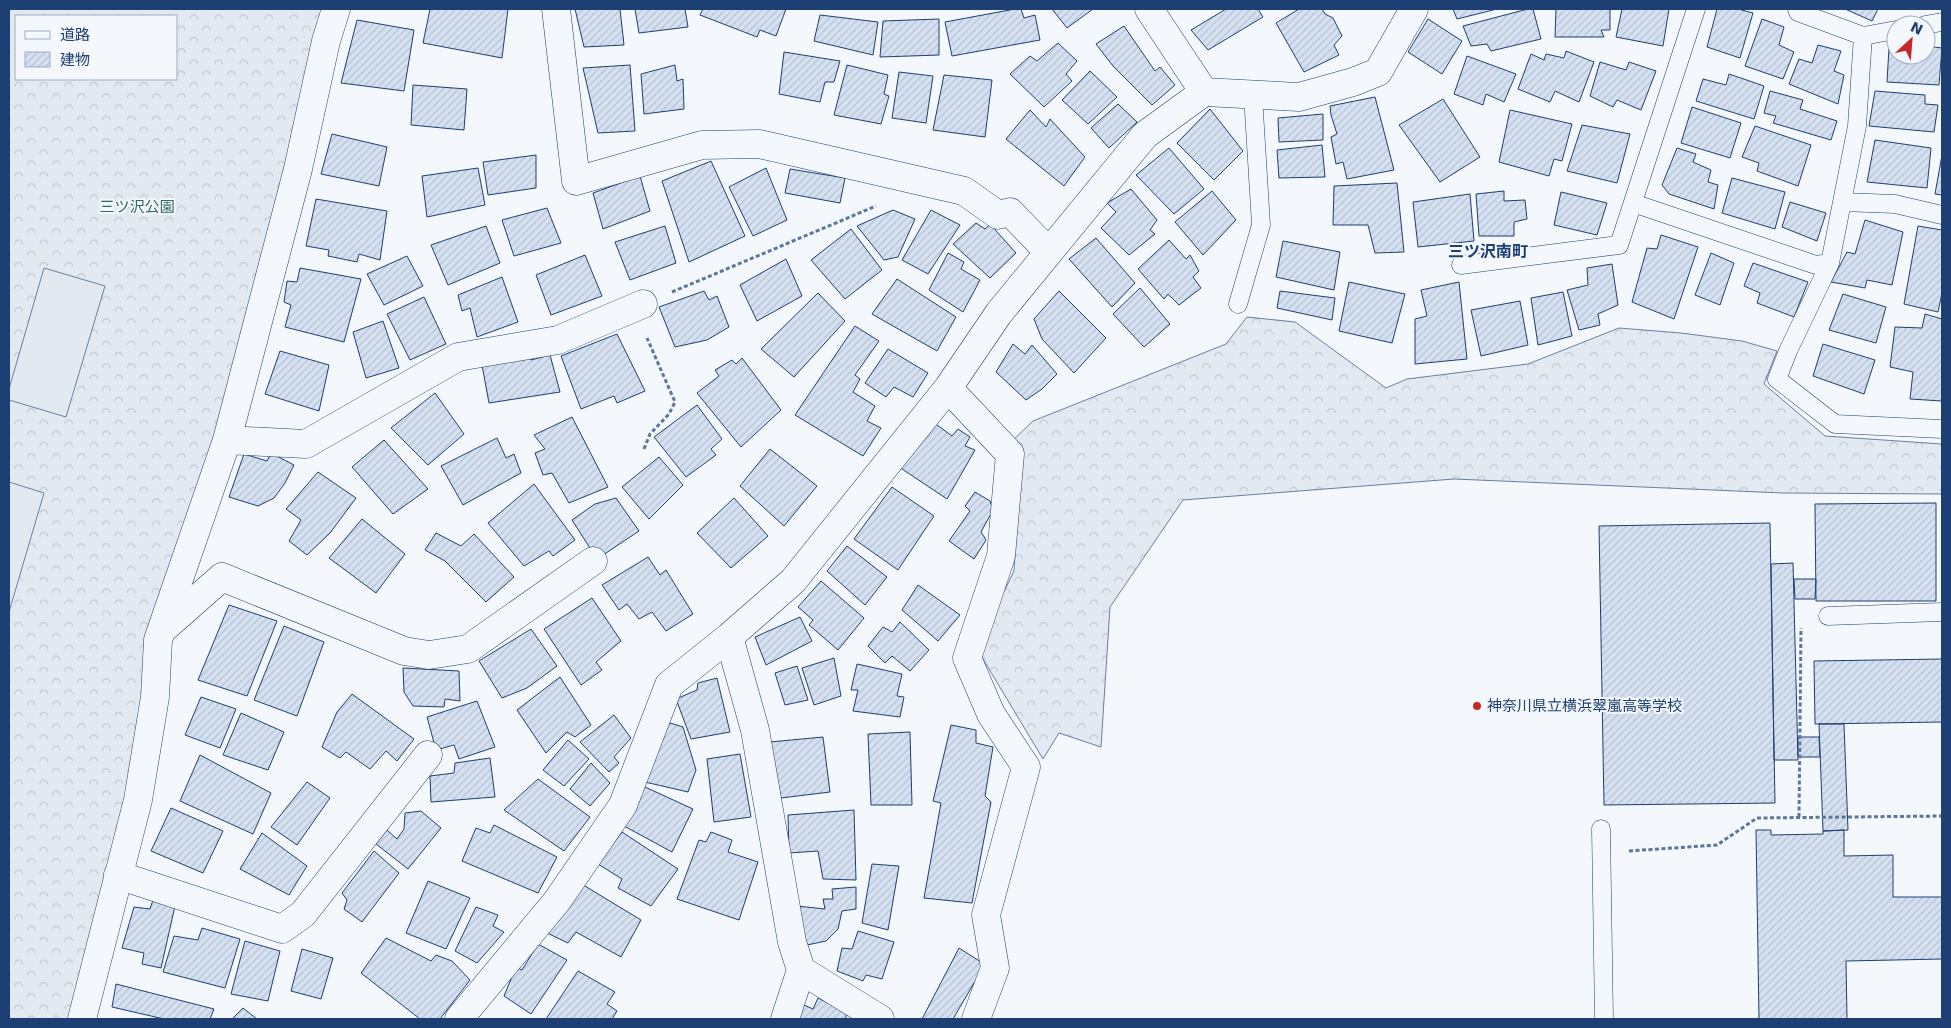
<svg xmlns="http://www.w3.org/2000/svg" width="1951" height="1028" font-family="'DejaVu Sans','Noto Sans JP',sans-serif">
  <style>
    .forest { fill: url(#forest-crowns); stroke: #687fa3; fill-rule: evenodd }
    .pitch { fill: #e3e9f0; stroke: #687fa3 }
    .building { fill: url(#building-hatch); stroke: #1d3f73 }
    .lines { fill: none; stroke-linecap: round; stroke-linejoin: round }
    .service-casing { stroke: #1d3f73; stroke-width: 19 }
    .minor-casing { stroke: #1d3f73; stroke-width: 29 }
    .path { stroke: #5e769c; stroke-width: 3; stroke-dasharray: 4 2.5; stroke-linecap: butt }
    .service { stroke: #f4f7fb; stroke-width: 18 }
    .minor { stroke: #f4f7fb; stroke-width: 28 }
    .poi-dot { fill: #c62828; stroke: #f4f7fb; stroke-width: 2 }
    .labels { text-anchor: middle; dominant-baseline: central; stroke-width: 4; stroke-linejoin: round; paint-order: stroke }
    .park-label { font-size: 15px; fill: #2c6c60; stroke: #f4f7fb }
    .poi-label { font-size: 15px; fill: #1d3f73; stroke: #f4f7fb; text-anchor: start }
    .neighbourhood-label { font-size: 16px; font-weight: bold; fill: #1d3f73; stroke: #f4f7fb }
  </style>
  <defs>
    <pattern id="forest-crowns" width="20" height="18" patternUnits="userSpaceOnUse" patternTransform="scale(1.25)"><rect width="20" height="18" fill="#e3e9f0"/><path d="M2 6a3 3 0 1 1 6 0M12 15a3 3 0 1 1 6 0" fill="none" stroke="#c2c9d1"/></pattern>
    <pattern id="building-hatch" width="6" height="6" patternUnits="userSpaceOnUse" patternTransform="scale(1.25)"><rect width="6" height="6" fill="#d5e0f0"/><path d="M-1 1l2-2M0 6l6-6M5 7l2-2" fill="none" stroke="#b6c1d1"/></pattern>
  </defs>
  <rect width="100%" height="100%" fill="#f4f7fb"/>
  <!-- forest -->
  <path class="forest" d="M9,9H341L155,697L82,1019H9ZM16,16H176V79H16Z
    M1247,317L1295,322L1386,388L1407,379L1528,364L1619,328L1681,333L1742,341L1777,351L1764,384L1825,436L1942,444V494L1783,493L1454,479L1183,500L1110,607L1101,747L1059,733L1043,759L980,654L995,610L1014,571L1020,452L1010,443L1033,421L1226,344Z"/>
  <!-- pitch -->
  <path class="pitch" d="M44,268L105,286L66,417L9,400V389Z
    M9,482L44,493L9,612Z"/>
  <!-- building -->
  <path class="building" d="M430,9H508L502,58L423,43Z
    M575,9H620L624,45L584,47Z
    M635,9H685L688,27L639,33Z
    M703,9H786L776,36L760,30L757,37L700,15Z
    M1015,9H1021L1024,18L1035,15L1040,40L952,56L945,22Z
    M1052,9H1093L1067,28Z
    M1226,9H1258L1263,17L1208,50L1191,30Z
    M1299,9H1322L1325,14L1333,18L1342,36L1334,45L1339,55L1304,72L1276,23Z
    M1453,9H1497L1457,19Z
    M1528,9H1533L1541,39L1491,51L1487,44L1471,46L1463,26Z
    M1556,9H1610V30H1601L1604,37H1555Z
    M1622,9H1669L1663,46L1616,37Z
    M1717,9H1738L1753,13L1740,58L1707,47Z
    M1845,9H1878L1872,21Z
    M820,15L878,22L873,55L814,41Z
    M939,19V55L880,57L883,21Z
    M1428,19L1462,41L1442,74L1408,52Z
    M1762,19L1784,27L1779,45L1794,52L1783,79L1745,66Z
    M357,20L414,30L404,91L341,83Z
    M1124,26L1155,71L1160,67L1175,85L1152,105L1113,66L1096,44Z
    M1058,43L1077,61L1066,74L1072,81L1044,107L1010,74L1030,56L1037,61Z
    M1818,45L1841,51L1834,71L1844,75L1838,104L1789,84L1799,59L1812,63Z
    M1896,46V55H1926V46L1942,48L1939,85L1887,82L1889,48Z
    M1566,51L1594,62L1579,102L1555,91L1550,102L1518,89L1531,54L1544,60L1546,54L1564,58Z
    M784,52L840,61L834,82H825L820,102L779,94Z
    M1467,56L1516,74L1504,102L1486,94L1483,105L1454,94Z
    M1600,62L1626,70L1629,62L1656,71L1641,110L1617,100L1613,107L1590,96Z
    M630,65L635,131L598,133L583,68Z
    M675,65L677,81L683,79L684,109L644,114L641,74Z
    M847,65L888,75L884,94L889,96L881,124L834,115Z
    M1090,71L1117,97L1088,124L1062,100Z
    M899,72L933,76L926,123L892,118Z
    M1729,74L1764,86L1754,119L1696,101L1703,79L1726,85Z
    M944,75L992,80L985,137L933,130Z
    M413,85L467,89L464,130L411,125Z
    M1770,91L1803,100L1800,109L1837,121L1831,140L1773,123L1776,116L1764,113Z
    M1875,91L1925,95V104L1938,105L1934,132L1869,126Z
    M1375,97L1394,170L1347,179L1343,162L1336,164L1331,137L1337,134L1331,115L1330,106Z
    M1443,99L1480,157L1440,182L1399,125Z
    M1118,104L1137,122L1109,148L1091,128Z
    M1692,107L1741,123L1730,158L1681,143Z
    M1210,109L1243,151L1214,180L1177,143Z
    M1030,110L1046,127L1050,119L1085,157L1064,186L1006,139Z
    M1510,110L1572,124L1562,161L1554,159L1549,176L1499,162Z
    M1323,114V140L1279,142L1278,118Z
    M1582,125L1630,134L1617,183L1567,171Z
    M1755,126L1811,145L1798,186L1757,171L1759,163L1742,157Z
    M332,134L387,147L379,186L321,174Z
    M1875,140L1931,148L1927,188L1867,182Z
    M1322,145L1325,177L1279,178L1277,150Z
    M1169,148L1204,189L1174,214L1136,175Z
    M1677,148L1696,154L1693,162L1711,170L1708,182L1718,185L1714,209L1669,194L1662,185Z
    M536,155V188L488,195L483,162Z
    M1942,155V195L1935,194Z
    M711,161L745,236L689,262L662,181Z
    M478,168L485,205L427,217L422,176Z
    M766,168L787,220L753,236L729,187Z
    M790,169L845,178L840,203L785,193Z
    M640,176L650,211L603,229L593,193Z
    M1732,178L1785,192L1775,229L1722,213Z
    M1397,183L1404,252L1375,253L1368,225H1333L1334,186Z
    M1131,189L1157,220L1150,230L1155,234L1129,255L1101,228L1116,212L1107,203Z
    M1212,191L1236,220L1203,255L1175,222Z
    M1504,191V201L1525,200L1527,219L1514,222V236H1479L1476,194Z
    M1561,192L1607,203L1597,235L1554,225Z
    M1470,194L1474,241L1418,247L1413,202Z
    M316,199L387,211L380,260L359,254L357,262L328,256L329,250L306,246Z
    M1790,202L1826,213L1817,241L1782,227Z
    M547,208L561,243L514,256L502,220Z
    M893,210L915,219L898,257L884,260L857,226Z
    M931,210L960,225L928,274L902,260Z
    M1865,220L1903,232L1892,285L1867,280L1865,288L1831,282L1847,252L1855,254Z
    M976,223L985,229L990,224L1016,253L990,278L953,244Z
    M486,226L500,263L448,285L431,245Z
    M665,226L676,263L630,280L615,242Z
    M1918,226L1942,230V293L1938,312L1904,304Z
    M851,229L882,270L845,299L811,260Z
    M1661,235L1698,247L1674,319L1632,302L1647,248L1657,249Z
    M1096,238L1135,283L1112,307L1069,259Z
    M1169,240L1186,259L1190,255L1199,271L1193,277L1201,288L1179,305L1168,294L1164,299L1138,269Z
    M1283,241L1340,252L1334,290L1276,277Z
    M948,253L964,262L961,269L980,280L963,312L929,290Z
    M1711,253L1734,263L1720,305L1695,295Z
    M585,255L602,296L551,315L536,275Z
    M407,256L423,286L384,305L367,274Z
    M786,259L802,296L757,321L740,285Z
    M1753,263L1808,282L1794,317L1757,303L1760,293L1744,286Z
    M1612,264L1618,305L1598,314L1600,325L1579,330L1567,290L1588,285L1587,268Z
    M300,268L361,279L344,342L285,327L291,305L284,302L287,281L297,282Z
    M502,277L518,322L477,337L470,308L462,311L458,295Z
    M897,279L956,317L937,351L872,314Z
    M1349,282L1405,294L1392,343L1339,331Z
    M1459,282L1467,359L1415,364V319L1427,316L1421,290Z
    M1140,288L1170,324L1144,347L1113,314Z
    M704,291L709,300L717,296L729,327L707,340L675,347L659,307Z
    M1059,291L1106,338L1074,373L1042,339L1034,319Z
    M1280,291L1335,298L1332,320L1277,308Z
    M1563,292L1572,336L1538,345L1531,298Z
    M818,293L845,321L794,377L761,349Z
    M1843,294L1886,307L1876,343L1829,330Z
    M424,297L446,344L410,360L387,314Z
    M1520,301L1528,345L1481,356L1471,310Z
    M1925,314L1942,319V401L1910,399L1913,372L1890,367L1895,327L1922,328Z
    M383,321L399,368L366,378L353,332Z
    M855,326L879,341L855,375L860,379L853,392L875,406L867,421L881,428L863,456L795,415Z
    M617,334L645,391L617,403L614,396L581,409L561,356Z
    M1013,344L1025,354L1032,345L1057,374L1042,389L1026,400L996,372Z
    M1823,344L1875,360L1864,394L1813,376Z
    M888,349L928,373L913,397L894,387L886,397L865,383Z
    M280,351L329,365L319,411L265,394Z
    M529,352L531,360L550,355L560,392L489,403L482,365Z
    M742,358L781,410L741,447L697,393L719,376L715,370L732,360L736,364Z
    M435,393L464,434L428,465L391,428Z
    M697,405L722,439L711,449L716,455L686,477L654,437Z
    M572,417L608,487L569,503L552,473L543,475L535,453L545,449L534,435Z
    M933,422L952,436L958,429L970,437L965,446L975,450L947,499L899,467Z
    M497,438L506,458L514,454L521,473L463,505L441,466Z
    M384,440L428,489L393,514L352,467Z
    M770,449L817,486L784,526L740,486Z
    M271,453L294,465L285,483L274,498L258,506L229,497L244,454L267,461Z
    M659,457L683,485L649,519L622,487Z
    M318,472L356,498L330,533L307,555L289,541L301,520L286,509Z
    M534,484L575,540L553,556L549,551L524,566L488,523Z
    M892,487L934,516L898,570L854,539Z
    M975,492L990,501L993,510L981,532L986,540L974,559L949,541L970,511L965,506Z
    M616,498L639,531L597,559L572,520L595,504Z
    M734,498L768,536L731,568L697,533Z
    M1936,503V601H1816L1815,504Z
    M362,519L405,554L376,593L329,558Z
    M1770,523L1775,803L1604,805L1599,526Z
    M436,533L461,546L474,534L514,577L486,602L445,561L425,550Z
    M847,546L887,577L865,605L827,571Z
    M648,557L660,575L666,570L693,614L666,631L652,612L639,619L627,604L619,610L602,585Z
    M1793,563L1798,760H1774L1771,564Z
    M1794,579H1816L1815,599H1795Z
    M821,581L864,618L838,650L809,625L813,620L798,607Z
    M918,585L960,615L938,641L902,610Z
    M592,598L621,641L596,662L602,670L581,685L544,629Z
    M229,605L277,621L247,696L198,680Z
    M800,617L812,641L766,665L755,637Z
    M900,622L929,650L910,671L892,656L885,663L868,646L883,627L892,632Z
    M284,626L324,642L297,716L254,700Z
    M531,629L557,666L527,688L502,698L479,661Z
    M834,658L841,696L814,705L802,668Z
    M1942,659V722L1815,724L1814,661Z
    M857,664L902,674L897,696L904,697L900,717L853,711L858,690H851Z
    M797,666L808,700L785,705L775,673Z
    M403,668L459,671L460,701L445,699L444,707L413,706L404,692Z
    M560,677L591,725L575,737L567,732L546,753L517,710Z
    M717,678L730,732L691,739L676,699L697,690L698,683Z
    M352,694L414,739L397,761L386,751L370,769L346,752L340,758L322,747L337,712Z
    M201,697L236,709L220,748L185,735Z
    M477,701L495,747L459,759L454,745L436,750L427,717Z
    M241,713L284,732L268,770L223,755Z
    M614,715L631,738L614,757L619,763L609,772L580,742Z
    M667,722L683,727L696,770L688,792L645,782Z
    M1819,724H1844L1848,830L1823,831Z
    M951,725L976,730V743L993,747L985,796L991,802L972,903L924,898L941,803L933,801Z
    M910,732L912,805H871L868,734Z
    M823,737L830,792L781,798L770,742Z
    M1798,737H1819L1820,757H1798Z
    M568,740L589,759L564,786L543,770Z
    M740,754L751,817L714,822L707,759Z
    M200,755L271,793L253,834L180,801Z
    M490,758L495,797L431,802L430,776L454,773L455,763Z
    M591,763L610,783L590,806L570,789Z
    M538,779L590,817L564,851L504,810Z
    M307,782L330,798L297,845L271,827Z
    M645,787L693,809L672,852L624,826Z
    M171,808L223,831L203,873L151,851Z
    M854,810L856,880L823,879L818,851L789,853L788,815Z
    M421,811L441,828L408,869L376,844L387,830L397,839L404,829L405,813Z
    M494,825L557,857L538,893L462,861L476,828L490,833Z
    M1756,830H1771V835L1823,834V831L1844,830V856L1893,855V897H1942V959L1846,961L1847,1019H1759Z
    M622,832L678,869L651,906L618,888L622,879L598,864Z
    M711,832L732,840L728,852L758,862L739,920L677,899L699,840L706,842Z
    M262,833L307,866L289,895L240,869Z
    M374,851L399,873L362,922L344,909L347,900L342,893Z
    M872,864L899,866L888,930L862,923Z
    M428,881L470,898L446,949L406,933Z
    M580,883L641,920L621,957L576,932L568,943L545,932Z
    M856,887V909L842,911L838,929L826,941L807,945L797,906L825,909L823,899H833L832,889Z
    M153,900L175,906L161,968L142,964L144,953L122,948L134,907L150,909Z
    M476,907L498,915L493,926L504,932L477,963L455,951Z
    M202,928L240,939L225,988L163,972L174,936L198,940Z
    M858,931L894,942L882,979L866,975L863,981L837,971L842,948L852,949Z
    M386,938L431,961L436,955L452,961L470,980L440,1019H420L361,973Z
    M245,941L280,951L268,1001L231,994Z
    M538,944L567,960L531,1014L504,996L516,967L522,970Z
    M959,948L981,962V971L953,1019H922Z
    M302,949L333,958L321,999L291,991Z
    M578,971L615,992L607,1004L617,1011L612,1019H546Z
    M116,984L214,1009L210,1019H164L112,1007Z
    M818,998L848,1013L845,1019H794L802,1004L813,1009Z
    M243,1008L257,1019H232Z"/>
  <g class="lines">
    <!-- service casing -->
    <g class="service-casing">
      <path id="service" d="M1797,9L1798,12L1863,36L1896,30
        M1925,25L1942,22
        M1863,36L1857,126L1830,263L1788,351L1777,379L1835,424L1942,429
        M1842,202L1895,204L1942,215
        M1633,203L1816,265L1830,263
        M1461,265L1619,245L1696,9
        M1238,304L1261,225L1253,95
        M1828,616L1942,612
        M1601,829L1604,1019"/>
    </g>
    <!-- minor casing -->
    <g class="minor-casing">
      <path id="minor" d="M556,9L576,181L702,145L759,144L964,191L998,215L1010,212L1048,251
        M1149,9L1204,92
        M948,388L1010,454L1001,556L967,658L991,714L1026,767L986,915L995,968L976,1019
        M227,440L306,444L458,357L558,340L643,304
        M163,629L222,577L404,651L429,655L468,649L593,561
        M729,637L755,730L792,942L801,970L785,1019
        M118,875L282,929L303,914L428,755
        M801,970L880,1019
        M82,1019L138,800L155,697L158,640L227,440L298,169L326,41L336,9
        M459,1019L557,901L623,805L669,685L729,637L793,581L948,388L999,313L1145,135L1204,92L1299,97L1353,82L1378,72L1414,9"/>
    </g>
    <!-- path -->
    <path class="path" d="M672,292L876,206
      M644,449L650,434L669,414L675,402L647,338
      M1799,817L1801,628
      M1629,851L1717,845L1757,818L1942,816"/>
    <!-- service -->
    <use href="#service" class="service"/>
    <!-- minor -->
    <use href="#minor" class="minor"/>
  </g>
  <!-- markers -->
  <circle class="poi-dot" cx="1477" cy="706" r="5"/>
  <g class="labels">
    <!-- park labels -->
    <g class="park-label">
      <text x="137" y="207">三ツ沢公園</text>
    </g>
    <!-- poi labels -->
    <g class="poi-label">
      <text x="1487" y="706">神奈川県立横浜翠嵐高等学校</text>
    </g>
    <!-- neighbourhood labels -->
    <g class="neighbourhood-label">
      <text x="1488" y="251">三ツ沢南町</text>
    </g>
  </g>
  <!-- border -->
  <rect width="1951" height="1028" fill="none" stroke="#1d3f73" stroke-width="20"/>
  <!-- legend -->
  <rect x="15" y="15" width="162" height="65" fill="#f4f7fb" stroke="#9eadc5"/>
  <rect x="25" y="31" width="25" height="8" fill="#f4f7fb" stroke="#9eadc5"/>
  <text x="60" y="40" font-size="15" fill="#1d3f73">道路</text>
  <rect x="25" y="52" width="25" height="15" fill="url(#building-hatch)" stroke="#9eadc5"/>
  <text x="60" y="65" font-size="15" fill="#1d3f73">建物</text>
  <!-- north arrow -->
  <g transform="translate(1911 40) rotate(26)"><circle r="24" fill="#f4f7fb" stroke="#9eadc5"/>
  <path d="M0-4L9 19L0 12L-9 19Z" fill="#c62828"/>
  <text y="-8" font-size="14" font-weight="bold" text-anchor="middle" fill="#1d3f73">N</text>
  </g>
</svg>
